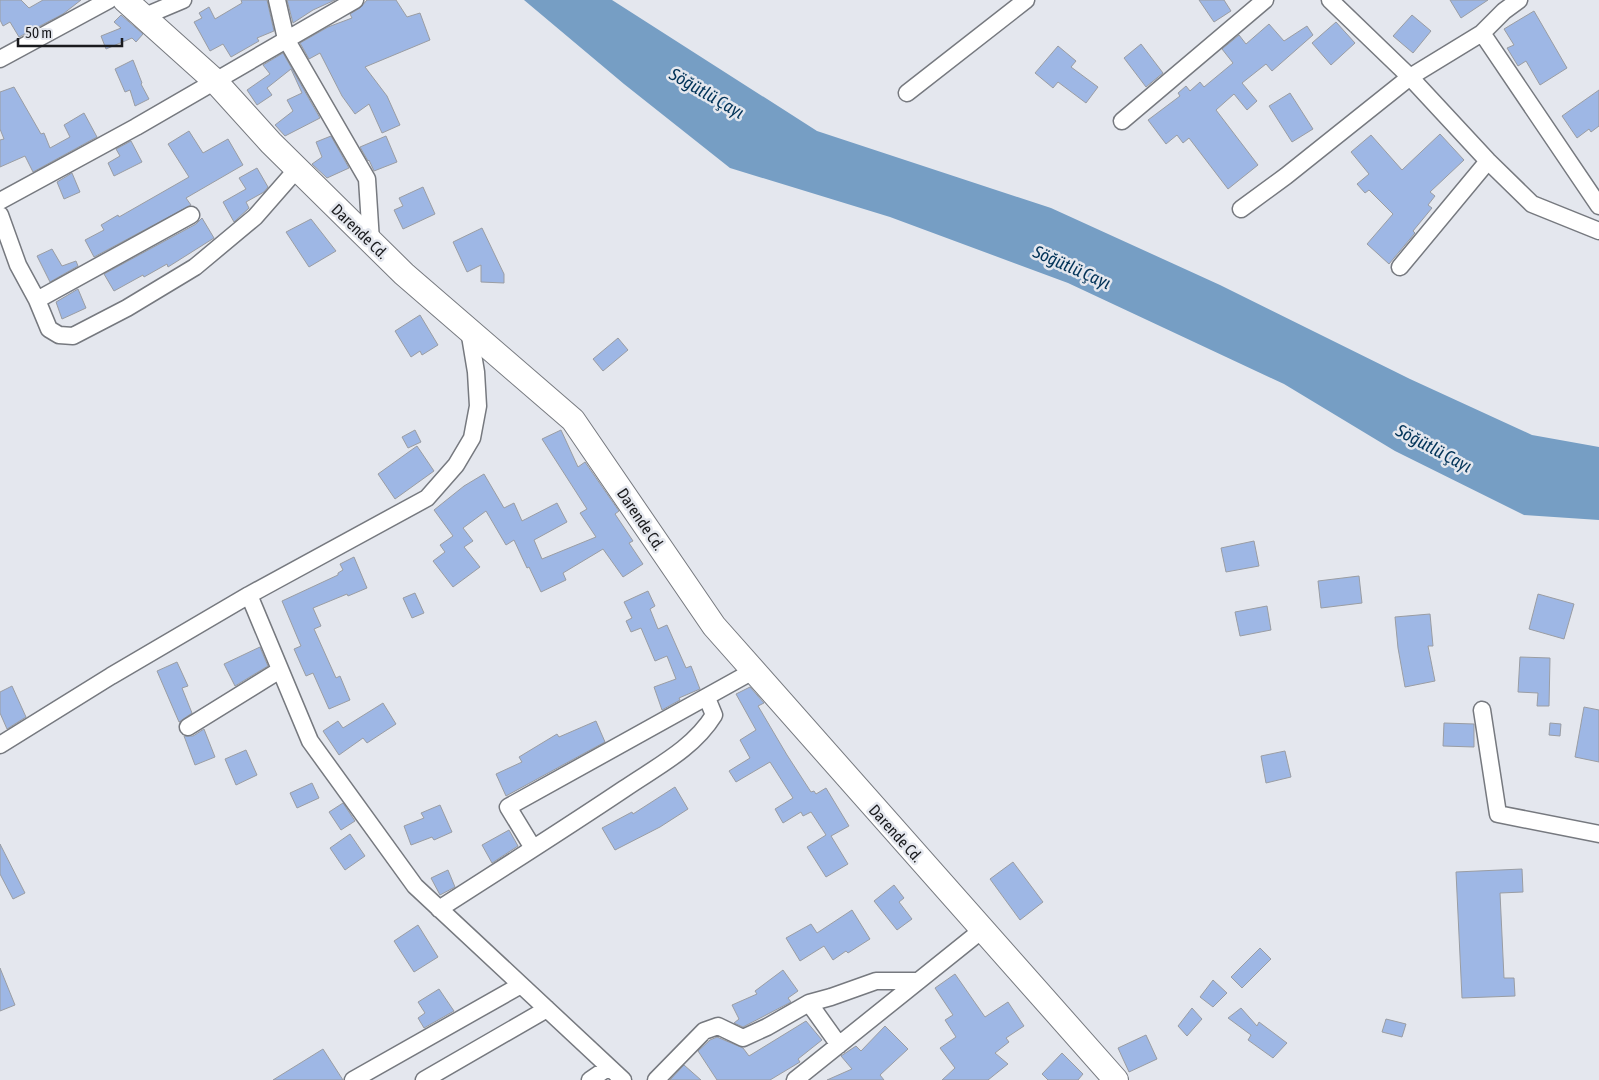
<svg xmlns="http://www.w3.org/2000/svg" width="1599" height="1080" font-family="'Asap Condensed',sans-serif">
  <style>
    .water { fill: #769ec4 }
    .building { fill: #9eb7e5; stroke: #9a9da3 }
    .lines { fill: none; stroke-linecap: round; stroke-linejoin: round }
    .street-casing { stroke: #76797f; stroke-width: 19 }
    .secondary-casing { stroke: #76797f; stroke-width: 26 }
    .street { stroke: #fff; stroke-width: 16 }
    .secondary { stroke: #fff; stroke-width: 24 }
    .labels { text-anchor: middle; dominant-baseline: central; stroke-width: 5; stroke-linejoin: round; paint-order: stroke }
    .street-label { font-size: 16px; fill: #1a1b1e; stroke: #e4e7ee }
    .water-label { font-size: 18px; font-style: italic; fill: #023358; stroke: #e4e7ee }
  </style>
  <rect width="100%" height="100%" fill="#e4e7ee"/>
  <!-- water -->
  <path class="water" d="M524,0H612L817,131L1051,208L1220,285L1410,379L1532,435L1599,447V520L1524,515L1395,451L1284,384L1068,283L890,217L730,168L624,84Z"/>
  <!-- building -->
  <path class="building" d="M0,0H21L29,8L43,0H81L63,14L19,37L10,22L3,26L0,20Z
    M241,0H267L274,31L257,38L259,41L231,57L223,44L210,51L194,22L202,18L199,13L209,7L215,19L242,3Z
    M287,0H335L313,10L293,23Z
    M367,0H396L407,17L420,13L430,40L365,67L387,96L400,125L382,133L369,104L355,114L342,96L320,53L309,59L300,43L328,27L352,18L350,14L360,8Z
    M1199,0H1224L1231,11L1214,22Z
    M1450,0H1488L1461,18Z
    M1534,11L1567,68L1540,85L1526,61L1518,66L1507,48L1514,45L1504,29Z
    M121,15L143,34L136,42L132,38L106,49L101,36L121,28L114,22Z
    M1412,15L1431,31L1413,53L1393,36Z
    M1336,22L1355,43L1331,65L1312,43Z
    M1269,24L1284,41L1307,26L1313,35L1272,71L1266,64L1242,83L1257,101L1247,110L1234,94L1216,110L1258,165L1228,189L1189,138L1183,143L1177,135L1166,144L1148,120L1180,96L1178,93L1186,86L1190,91L1200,82L1204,87L1233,63L1222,49L1239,35L1246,44Z
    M1141,44L1163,73L1146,87L1124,58Z
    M1058,46L1076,61L1071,67L1098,87L1086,103L1058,82L1053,88L1035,73Z
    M283,53L320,118L285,136L275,125L293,111L287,100L302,93L291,69L267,88L272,95L257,105L247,90L270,74L263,65Z
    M133,60L142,83L141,84L149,99L135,106L130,90L125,92L115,69Z
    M14,87L41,134L44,133L50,148L70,137L64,125L84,113L97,137L33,172L25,156L0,167V140L4,139L0,129V92Z
    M1599,90V126L1591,132L1589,129L1577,138L1562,116Z
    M1290,93L1313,129L1292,142L1269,106Z
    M189,131L203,153L228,139L243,165L186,198L191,205L94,257L85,240L104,230L101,225L118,215L119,217L189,177L168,144Z
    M1440,134L1464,160L1430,192L1435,196L1428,205L1432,208L1413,231L1415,233L1389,264L1367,244L1393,214L1369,190L1365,193L1357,184L1369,174L1351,152L1371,135L1402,170Z
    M331,136L349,168L327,178L312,164L322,157L316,142Z
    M386,136L397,162L374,171L369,160L368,161L360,147Z
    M131,141L142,162L114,176L108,163L120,156L116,149Z
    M257,168L268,187L264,192L246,202L249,208L234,222L223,202L246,189L239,178Z
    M72,173L80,192L64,199L57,182Z
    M423,187L435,214L403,229L394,210L403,206L399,198Z
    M202,218L214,238L168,267L167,264L144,277L143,275L114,291L104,274L196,224Z
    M311,219L336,251L309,267L286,232Z
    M482,228L504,274V283L481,282V265L467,272L453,242Z
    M52,249L62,266L76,261L78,266L50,282L37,256Z
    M78,289L86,308L62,319L56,302Z
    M420,315L438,345L422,355L420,351L411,357L395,331Z
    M618,338L628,350L603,371L593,359Z
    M415,430L421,442L408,448L402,437Z
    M561,430L578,467L585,462L619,511L615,514L633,541L629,543L643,564L623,577L603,549L563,573L566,580L541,592L529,567L527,568L514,540L506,545L486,511L463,528L473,541L464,547L480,567L453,587L433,561L445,552L440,545L453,536L434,510L464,486L484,474L504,508L514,503L522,521L557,503L567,522L534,540L542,559L596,537L580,513L587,509L542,439Z
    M417,446L434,471L395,499L378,474Z
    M1254,541L1259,566L1226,572L1221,548Z
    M354,557L367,588L348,596L347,594L313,608L321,626L314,629L336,678L340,676L350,700L329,709L313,673L306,676L294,649L301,646L282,601L338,575V573L343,570L340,564Z
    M1359,576L1362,603L1321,608L1318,581Z
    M648,591L655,606L650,609L658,629L667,625L686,668L691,666L700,689L679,698L680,700L662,710L654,687L676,679L667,656L655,661L641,628L631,632L626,621L632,618L624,602Z
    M415,593L424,613L412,618L403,598Z
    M1538,594L1574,604L1564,639L1529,629Z
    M1267,606L1271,630L1240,636L1235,612Z
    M1430,614L1433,646H1428L1435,681L1405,687L1398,648L1395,617Z
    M260,647L268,666L235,686L224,664Z
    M1520,657L1550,658L1549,706H1537L1538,693L1518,692Z
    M177,662L188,686L182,688L192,713L179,722L157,671Z
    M12,686L26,717L7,729L0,713V692Z
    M750,687L764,703L758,706L787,755L811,792L814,791L816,794L826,788L849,826L831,836L848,864L826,877L807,847L826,835L811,812L803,816L801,812L783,823L775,809L793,798L770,762L736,782L729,771L750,758L740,740L756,730L736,694Z
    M383,703L396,724L367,743L363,738L339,755L323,731L338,721L343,728Z
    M1584,707L1599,710V762L1575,757Z
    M596,721L605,742L506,796L496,774L522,762L519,757L557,734L559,737Z
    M1444,723L1474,724V747L1443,746Z
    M1550,723L1561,724L1560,736L1549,735Z
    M204,729L215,757L195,765L184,736H193Z
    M246,750L257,775L236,785L225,759Z
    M1285,751L1291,777L1266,783L1261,756Z
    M312,783L319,798L297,808L290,793Z
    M675,787L688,809L660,827L615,850L602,828L632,812L633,814Z
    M343,803L355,821L341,830L329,812Z
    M440,805L452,832L434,840L432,837L411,845L404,826L424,818L421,813Z
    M509,830L518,846L492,863L482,845Z
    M350,834L365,856L345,870L330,848Z
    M0,844L25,893L13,899L0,874Z
    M1013,862L1043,902L1020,920L990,879Z
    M1522,869L1523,892L1500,893L1504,978H1514L1515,996L1462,998L1456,872Z
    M448,870L455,887L440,895L431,878Z
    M894,885L904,898L899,902L912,919L897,930L874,901Z
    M852,910L870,939L848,953L846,951L833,960L824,946L800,961L786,938L811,924L817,933Z
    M418,925L438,957L414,972L394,941Z
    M1260,948L1271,959L1242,988L1231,977Z
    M0,968L15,1005L0,1011Z
    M783,970L798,991L788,998L791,1002L743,1027L734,1023L739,1019L732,1005L757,994L755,991Z
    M955,974L985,1017L1008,1002L1024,1026L1006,1038L1009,1042L995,1053L1008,1064L988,1080H942L955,1068L940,1048L956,1037L945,1020L953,1015L935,988Z
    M1213,980L1227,993L1213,1007L1200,997Z
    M439,989L454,1011L424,1028L418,1018L425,1013L418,1002Z
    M1192,1008L1202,1019L1187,1036L1178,1026Z
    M1241,1008L1257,1026L1259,1022L1287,1043L1273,1058L1248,1040L1251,1035L1228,1018Z
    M1386,1019L1406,1024L1402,1037L1382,1032Z
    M806,1021L822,1040L798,1059L800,1062L770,1080H717L698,1051L710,1040L717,1037L743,1048L749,1056Z
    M885,1026L908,1049L880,1075L884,1080H827L852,1069L841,1056L856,1046L861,1051Z
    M1146,1035L1157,1059L1129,1072L1118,1048Z
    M323,1049L343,1080H273Z
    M1062,1053L1083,1074L1078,1080H1048L1042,1074Z
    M684,1065L701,1080H670Z"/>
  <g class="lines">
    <!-- street casing -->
    <g class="street-casing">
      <path id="street" d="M277,0L286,39L367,179L371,241
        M1330,0L1410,77L1488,161L1532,204L1599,231
        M145,16L183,0
        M1482,33L1599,206
        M0,59L109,0
        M907,93L1026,0
        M1122,121L1265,0
        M0,201L136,127L355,0
        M1241,209L1286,176L1410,77L1482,33L1504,11L1519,0
        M0,215L18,265L37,300L191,215
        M1400,267L1488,161
        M37,300L49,329L59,335L73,336L127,308L195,267L255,217L297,169
        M249,595L310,741L415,886L623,1080
        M1482,710L1498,814L1599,834
        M188,727L280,670
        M0,745L111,676L249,595L427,498L456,465L472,438L478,406L476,372L469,330
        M533,848L508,807L753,671
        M439,909C501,869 563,830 624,789C656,767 693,749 714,715L707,698
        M809,1003L831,997L876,981H918
        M353,1080L521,985
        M424,1080L547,1009
        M590,1080L609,1067
        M656,1080L704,1031L718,1026L743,1038L767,1027L809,1003L839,1045
        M795,1080L982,930"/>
    </g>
    <!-- secondary casing -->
    <g class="secondary-casing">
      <path id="secondary" d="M125,0L214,80L271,143L404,274L573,420L714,626L1116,1080"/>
    </g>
    <!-- street -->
    <use href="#street" class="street"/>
    <!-- secondary -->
    <use href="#secondary" class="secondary"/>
  </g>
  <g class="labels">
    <!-- street labels -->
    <g class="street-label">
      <text transform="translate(360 231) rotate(44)">Darende Cd.</text>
      <text transform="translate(641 519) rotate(56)">Darende Cd.</text>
      <text transform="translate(896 833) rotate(48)">Darende Cd.</text>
    </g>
    <!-- water labels -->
    <g class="water-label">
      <text transform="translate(707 93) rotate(30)">Söğütlü Çayı</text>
      <text transform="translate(1072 267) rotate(24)">Söğütlü Çayı</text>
      <text transform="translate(1434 448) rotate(28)">Söğütlü Çayı</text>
    </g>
  </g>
  <!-- scale -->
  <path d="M18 38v8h104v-8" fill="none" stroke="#1a1b1e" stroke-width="2.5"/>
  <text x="25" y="38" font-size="15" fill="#1a1b1e" stroke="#e4e7ee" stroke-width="4" paint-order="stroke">50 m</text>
</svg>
